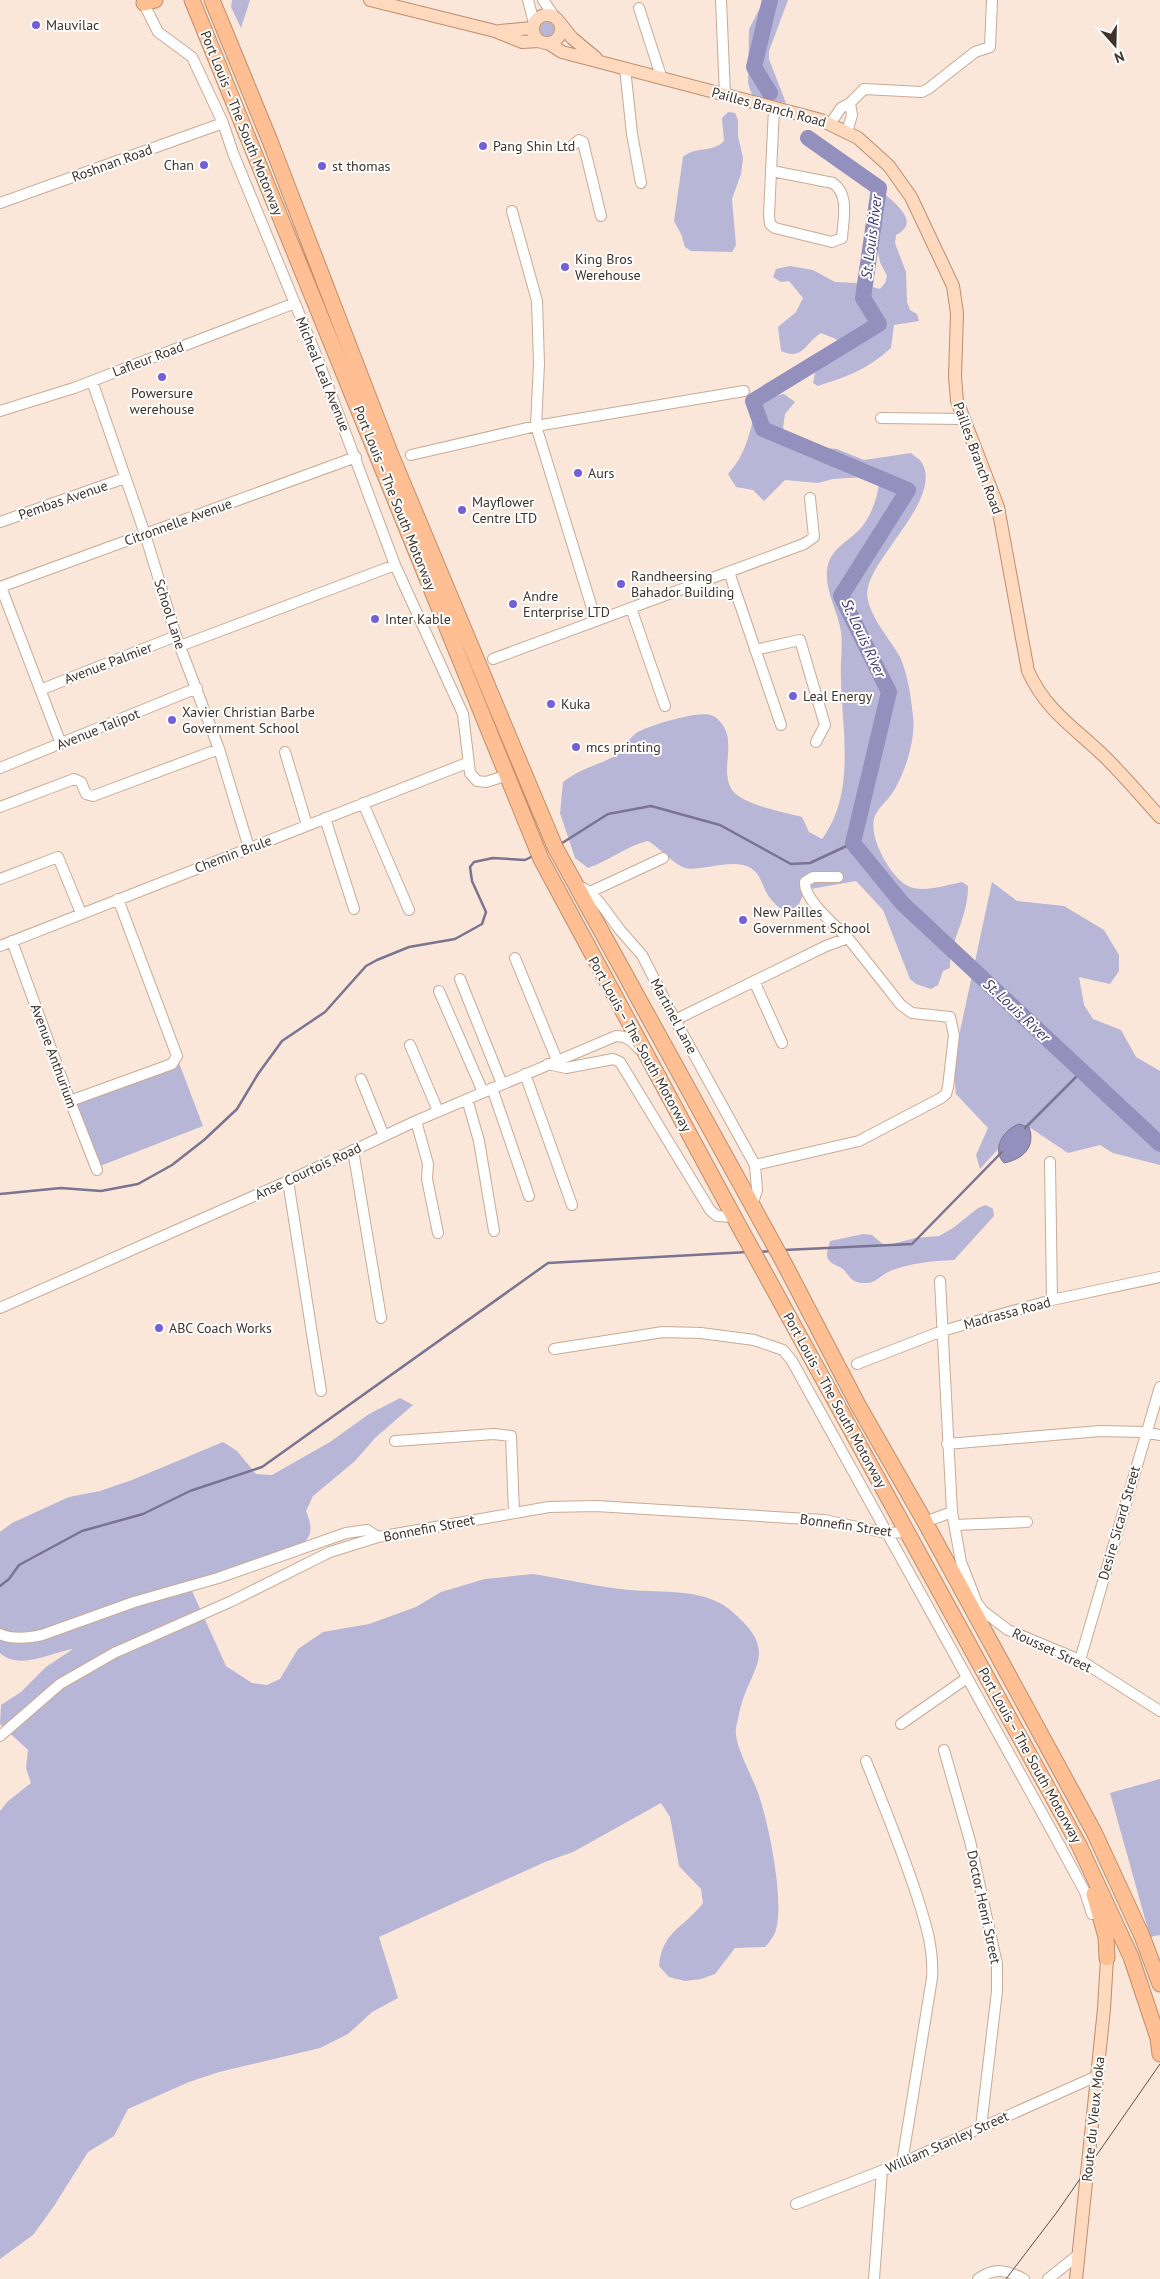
<svg xmlns="http://www.w3.org/2000/svg" width="1160" height="2279" font-family="'PT Sans',sans-serif">
  <style>
    .green { fill: #b7b6d7 }
    .water { fill: #9390bd; stroke: #7a7491 }
    .lines { fill: none; stroke-linecap: round; stroke-linejoin: round }
    .stream { stroke: #7a7491; stroke-width: 2.5 }
    .river { stroke: #9390bd; stroke-width: 16 }
    .minor-casing { stroke: #c9aa95; stroke-width: 12 }
    .major-casing { stroke: #bc8e6e; stroke-width: 14 }
    .highway-casing { stroke: #bc8e6e; stroke-width: 17 }
    .minor { stroke: #fff; stroke-width: 10 }
    .major { stroke: #ffd9be; stroke-width: 12 }
    .highway { stroke: #ffbf92; stroke-width: 15 }
    .tram { stroke: #5b4d45; stroke-width: 1 }
    .poi-dot { fill: #755fd9; stroke: #fff; stroke-width: 2 }
    .labels { text-anchor: middle; dominant-baseline: central; stroke-width: 4; stroke-linejoin: round; paint-order: stroke }
    .poi-label { font-size: 14px; fill: #40332b; stroke: #fff; text-anchor: start }
    .street-label { font-size: 14px; fill: #40332b; stroke: #fff }
    .water-label { font-size: 15px; font-style: italic; fill: #433a75; stroke: #fff }
  </style>
  <rect width="100%" height="100%" fill="#fae7d9"/>
  <!-- green -->
  <path class="green" d="M232,0H250L241,28L231,7Z
    M764,0H788L769,51V59L786,103L753,98L748,83L749,29Z
    M540 29a7 7 0 1 1 14 0a7 7 0 1 1-14 0Z
    M728,112L735,113L738,120V136L743,158L741,174L732,199L736,245L732,252L691,251L685,247L681,234L674,221L683,157C695,146 713,153 724,141L722,118Z
    M886,195C898,206 920,223 896,235L895,243L906,272L907,302L910,310L917,314L919,321L894,325L891,348C865,371 850,375 818,386L813,383L815,373L840,345L836,339L821,333C805,343 803,361 781,351L778,327L796,312L803,298L789,281L781,282L773,277L776,269L790,266L813,270L835,282L858,283L880,289L885,283L887,276L880,262L868,208Z
    M784,394L795,402L785,414L783,428L791,441L806,446L837,449L864,460L911,453C914,456 920,459 922,463C942,497 876,553 868,587C862,609 890,638 900,657C908,675 911,697 913,716C916,739 905,773 893,792C888,800 878,808 875,816C867,836 890,875 906,885C920,894 947,885 962,882L968,886C968,919 950,939 950,968L943,971L938,985L931,989L916,984L910,979L883,910L856,881L805,890L799,904L787,914C779,908 771,901 766,892C761,882 760,873 749,867C733,858 697,872 685,868C673,864 660,848 648,841C626,846 609,861 588,868L575,858L560,813L563,782C579,769 599,765 617,755C625,751 628,736 640,731C652,725 702,709 713,716C716,717 722,723 724,727C735,746 720,771 732,790C743,805 784,812 802,817L809,832L822,839C856,793 842,732 841,678C840,663 843,647 841,632C838,611 825,592 827,570C830,546 851,542 864,524C872,512 878,497 879,482L864,477L833,479L818,483L785,480L764,501L753,490L736,487L728,474C746,455 751,430 756,405L769,397Z
    M992,882L1017,901L1064,906L1104,930L1119,955V971L1110,984L1079,977L1084,1005L1093,1019L1121,1030L1136,1057L1160,1071V1165L1113,1153L1100,1145L1068,1153L1029,1127L1019,1124L1000,1141L998,1149L980,1169L976,1155L988,1128L956,1094L953,1064Z
    M179,1063L203,1126L100,1166L76,1103Z
    M986,1205L993,1209L994,1216L954,1260C932,1261 911,1263 890,1271C881,1275 876,1283 866,1283C853,1284 851,1278 844,1270C839,1265 829,1265 827,1256C827,1252 829,1245 830,1241L863,1234L872,1235L885,1246L915,1238L939,1236L953,1228L978,1208Z
    M400,1398L413,1405L375,1438L355,1461L313,1496L306,1511C314,1531 312,1538 294,1551L192,1591L226,1666L252,1683L267,1685L280,1679L298,1649L323,1632L369,1624L416,1607L441,1592L485,1579L533,1574C565,1579 598,1587 630,1590C662,1593 702,1588 729,1609C785,1655 747,1666 738,1719C737,1723 735,1729 736,1734C736,1746 752,1777 757,1790C768,1819 787,1908 774,1935C771,1940 768,1944 765,1947L735,1948L715,1974L701,1979L685,1981L669,1977L659,1966C662,1931 684,1928 703,1903L701,1889L679,1866L670,1817L661,1803L573,1852L545,1862L379,1937L398,1998L372,2012L348,2034L320,2048L219,2072L189,2082L128,2109L114,2136L88,2152L54,2206L33,2235L0,2259V1811L7,1802L31,1783L26,1768L28,1750L0,1724L1,1705L21,1692L46,1667L73,1649C52,1652 20,1671 0,1653V1532L12,1523L69,1497L100,1491L132,1480L223,1442L237,1451L256,1474L272,1475L330,1442L369,1414Z
    M1160,1779V1935L1150,1937L1110,1793Z"/>
  <!-- water -->
  <path class="water" d="M1019,1124L1029,1127C1036,1147 1023,1159 1004,1163C991,1149 1003,1130 1019,1124Z"/>
  <g class="lines">
    <!-- stream -->
    <path class="stream" d="M559,845L608,814L651,806L720,825L791,864L810,863L853,843
      M1025,1128L1082,1071
      M0,1194L61,1188L101,1191L138,1184L172,1165L204,1140L237,1109L258,1074L282,1041L325,1012L366,966L377,960L409,947L455,939L482,924L486,912L472,881L470,867L474,862L493,858L525,860L533,856
      M784,1250L912,1244L1002,1152
      M759,1252L771,1251
      M0,1586L9,1579L19,1565L82,1531L143,1514L190,1491L262,1467L548,1263L748,1252"/>
    <!-- river -->
    <path class="river" d="M770,0L754,67L770,93
      M808,138L879,188L863,298L879,324L753,401L763,429L908,490L841,596L889,692L853,843L902,903L1160,1144"/>
    <!-- minor casing -->
    <g class="minor-casing">
      <path id="minor" d="M142,0L158,32L192,57L223,123L233,153L317,357L395,565L463,714L470,773L477,781L486,782L508,775
        M528,0L534,23
        M543,0L554,16
        M721,0L725,95
        M639,8L662,79
        M625,68L632,134L641,183
        M830,124L841,108L850,103L864,89L922,92L928,89L975,52L990,47L992,0
        M847,132L852,115L850,103
        M572,146L579,140L583,142L601,216
        M772,171L833,183C850,195 843,220 842,238L832,242L775,228L770,224L769,215L774,108
        M0,203L223,123
        M512,211L537,301L539,364L536,426L596,621
        M92,381L145,534L176,636L219,749L249,848
        M0,411L74,388L295,303
        M881,418L963,419
        M411,455L536,426L744,391
        M0,522L125,478
        M729,572L781,725
        M0,587L356,457
        M1,587L61,744
        M631,608L665,706
        M180,646L395,565
        M755,650L800,640L825,725L816,742
        M493,659L804,544L814,537L810,498
        M40,690L176,636
        M285,752L307,825
        M0,768L197,688
        M363,803L409,910
        M0,807L74,779L81,782L86,794L93,796L219,749
        M325,818L354,909
        M838,877H813L805,882C803,899 836,926 848,938
        M0,879L58,857L81,913
        M576,884L590,892L600,903L620,930L642,955L675,1020L755,1165L757,1190L752,1206
        M590,892L663,858
        M12,941L70,1101L97,1170
        M0,946L467,763
        M515,958L557,1060
        M460,979L502,1084
        M754,981L782,1043
        M439,991L483,1092
        M675,1020L826,946L848,938L901,1005L912,1013L950,1017L954,1035L948,1087L946,1094L941,1098L859,1141L755,1165
        M410,1045L438,1111
        M548,1064L566,1068L613,1059L620,1062L710,1210L717,1216L734,1217
        M525,1074L572,1205
        M361,1079L384,1136
        M492,1088L529,1196
        M467,1099L479,1141L494,1231
        M70,1101L172,1064L177,1056L118,899
        M416,1121L428,1164L427,1179L438,1233
        M353,1150L381,1318
        M1050,1162L1052,1300
        M288,1181L321,1391
        M940,1281L952,1512L961,1562L977,1603L983,1611L1008,1630L1080,1660L1160,1711
        M0,1308L288,1181L416,1121L616,1036C627,1036 632,1041 639,1049
        M554,1349L663,1332L701,1333L754,1340L783,1350L792,1361L1052,1831L1085,1892L1092,1914
        M857,1364L942,1331L1052,1300L1160,1277
        M395,1441L494,1434L511,1436L514,1512
        M947,1444L1100,1431L1145,1432L1160,1435
        M925,1522L952,1512
        M955,1525L1027,1522
        M0,1634C13,1640 28,1638 42,1635L134,1602L218,1578L346,1533L367,1530L378,1537
        M1080,1660L1160,1387
        M901,1724L967,1678
        M0,1736L60,1684L114,1653L232,1601L330,1552L378,1537L549,1507L596,1506L824,1520L886,1533L907,1532
        M944,1750L970,1841L997,1964V1991L981,2127
        M866,1761C884,1806 902,1850 917,1896C926,1925 934,1948 932,1978L902,2163
        M796,2204L902,2163L1097,2076
        M874,2279L882,2171
        M978,2279C995,2267 1006,2270 1024,2279
        M1048,2279L1078,2255"/>
    </g>
    <!-- major casing -->
    <g class="major-casing">
      <path id="major" d="M370,0L495,31L522,42L539,41
        M533 29a14 14 0 1 1 28 0a14 14 0 1 1-28 0Z
        M560,23L572,38L596,58
        M500,31L532,28
        M548,43L562,52L821,120L858,138L889,166L911,197L953,286L957,313L955,377L957,401L998,507L1028,671C1046,711 1075,728 1105,757C1124,776 1142,797 1160,817
        M1076,2279L1104,2009L1107,1958"/>
    </g>
    <!-- highway casing -->
    <g class="highway-casing">
      <path id="highway" d="M192,0L541,859L734,1217L1079,1845L1131,1957L1158,2038L1160,2054
        M212,0L270,141L391,455L555,847L784,1263L858,1405L925,1522L1094,1832L1142,1936L1160,1984
        M144,3L155,0
        M1094,1894L1106,1937L1107,1958"/>
    </g>
    <!-- minor -->
    <use href="#minor" class="minor"/>
    <!-- major -->
    <use href="#major" class="major"/>
    <!-- highway -->
    <use href="#highway" class="highway"/>
    <!-- tram -->
    <path class="tram" d="M1006,2279L1057,2212L1160,2064"/>
  </g>
  <!-- markers -->
  <g class="poi-dot">
    <circle cx="36" cy="25" r="5"/>
    <circle cx="483" cy="146" r="5"/>
    <circle cx="204" cy="165" r="5"/>
    <circle cx="322" cy="166" r="5"/>
    <circle cx="565" cy="267" r="5"/>
    <circle cx="162" cy="377" r="5"/>
    <circle cx="578" cy="473" r="5"/>
    <circle cx="462" cy="510" r="5"/>
    <circle cx="621" cy="584" r="5"/>
    <circle cx="513" cy="604" r="5"/>
    <circle cx="375" cy="619" r="5"/>
    <circle cx="793" cy="696" r="5"/>
    <circle cx="551" cy="704" r="5"/>
    <circle cx="172" cy="720" r="5"/>
    <circle cx="576" cy="747" r="5"/>
    <circle cx="743" cy="920" r="5"/>
    <circle cx="159" cy="1328" r="5"/>
  </g>
  <g class="labels">
    <!-- poi labels -->
    <g class="poi-label">
      <text x="46" y="25">Mauvilac</text>
      <text x="493" y="146">Pang Shin Ltd</text>
      <text x="194" y="165" text-anchor="end">Chan</text>
      <text x="332" y="166">st thomas</text>
      <text x="575" y="259">King Bros<tspan x="575" dy="16">Werehouse</tspan></text>
      <text x="162" y="393" text-anchor="middle">Powersure<tspan x="162" dy="16">werehouse</tspan></text>
      <text x="588" y="473">Aurs</text>
      <text x="472" y="502">Mayflower<tspan x="472" dy="16">Centre LTD</tspan></text>
      <text x="631" y="576">Randheersing<tspan x="631" dy="16">Bahador Building</tspan></text>
      <text x="523" y="596">Andre<tspan x="523" dy="16">Enterprise LTD</tspan></text>
      <text x="385" y="619">Inter Kable</text>
      <text x="803" y="696">Leal Energy</text>
      <text x="561" y="704">Kuka</text>
      <text x="182" y="712">Xavier Christian Barbe<tspan x="182" dy="16">Government School</tspan></text>
      <text x="586" y="747">mcs printing</text>
      <text x="753" y="912">New Pailles<tspan x="753" dy="16">Government School</tspan></text>
      <text x="169" y="1328">ABC Coach Works</text>
    </g>
    <!-- street labels -->
    <g class="street-label">
      <text transform="translate(769 107) rotate(15)">Pailles Branch Road</text>
      <text transform="translate(242 123) rotate(68)">Port Louis – The South Motorway</text>
      <text transform="translate(112 163) rotate(-20)">Roshnan Road</text>
      <text transform="translate(148 359) rotate(-21)">Lafleur Road</text>
      <text transform="translate(323 374) rotate(68)">Micheal Leal Avenue</text>
      <text transform="translate(978 458) rotate(70)">Pailles Branch Road</text>
      <text transform="translate(395 498) rotate(68)">Port Louis – The South Motorway</text>
      <text transform="translate(63 500) rotate(-19)">Pembas Avenue</text>
      <text transform="translate(178 522) rotate(-20)">Citronnelle Avenue</text>
      <text transform="translate(170 614) rotate(72)">School Lane</text>
      <text transform="translate(108 663) rotate(-21)">Avenue Palmier</text>
      <text transform="translate(98 729) rotate(-22)">Avenue Talipot</text>
      <text transform="translate(233 854) rotate(-21)">Chemin Brule</text>
      <text transform="translate(674 1016) rotate(62)">Martinel Lane</text>
      <text transform="translate(640 1044) rotate(61)">Port Louis – The South Motorway</text>
      <text transform="translate(54 1056) rotate(70)">Avenue Anthurium</text>
      <text transform="translate(308 1171) rotate(-25)">Anse Courtois Road</text>
      <text transform="translate(1007 1313) rotate(-15)">Madrassa Road</text>
      <text transform="translate(835 1400) rotate(61)">Port Louis – The South Motorway</text>
      <text transform="translate(1119 1523) rotate(-74)">Desire Sicard Street</text>
      <text transform="translate(846 1525) rotate(8)">Bonnefin Street</text>
      <text transform="translate(429 1528) rotate(-11)">Bonnefin Street</text>
      <text transform="translate(1052 1650) rotate(25)">Rousset Street</text>
      <text transform="translate(1030 1755) rotate(61)">Port Louis – The South Motorway</text>
      <text transform="translate(984 1907) rotate(78)">Doctor Henri Street</text>
      <text transform="translate(1093 2119) rotate(-84)">Route du Vieux Moka</text>
      <text transform="translate(947 2142) rotate(-24)">William Stanley Street</text>
    </g>
    <!-- water labels -->
    <g class="water-label">
      <text transform="translate(871 237) rotate(-83)">St. Louis River</text>
      <text transform="translate(864 638) rotate(65)">St. Louis River</text>
      <text transform="translate(1017 1010) rotate(43)">St. Louis River</text>
    </g>
  </g>
  <!-- north arrow -->
  <g transform="translate(1115 45) rotate(160)" stroke="#ffffff" stroke-width="4" paint-order="stroke">
  <path d="M0-4L9 19L0 12L-9 19Z" fill="#40332b"/>
  <text y="-8" font-size="14" font-weight="bold" text-anchor="middle" fill="#40332b">N</text>
  </g>
</svg>
